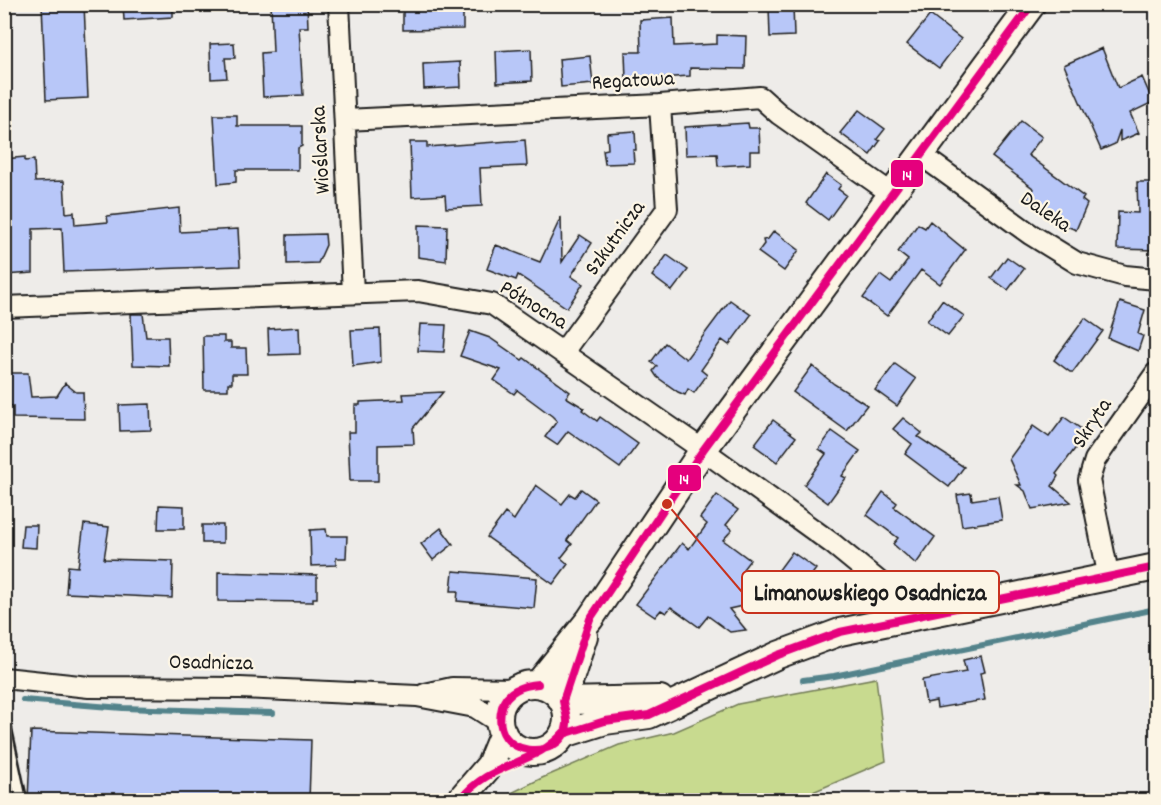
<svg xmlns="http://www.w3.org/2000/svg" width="1161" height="805" font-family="Dekko,sans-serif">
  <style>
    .green { fill: #c8da8f; stroke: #727b56; stroke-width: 1.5 }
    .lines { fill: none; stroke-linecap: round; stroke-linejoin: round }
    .stream { stroke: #53838b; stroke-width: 6 }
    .building { fill: #b8c7f8; stroke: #1c1c1c; stroke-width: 1.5 }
    .service-casing { stroke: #1c1c1c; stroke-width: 15 }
    .minor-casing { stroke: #1c1c1c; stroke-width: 24 }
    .tertiary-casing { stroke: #1c1c1c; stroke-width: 30 }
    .service { stroke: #fcf5e5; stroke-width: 10 }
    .minor { stroke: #fcf5e5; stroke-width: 20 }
    .tertiary { stroke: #fcf5e5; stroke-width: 26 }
    .bus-1-casing { stroke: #fcf5e5; stroke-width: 12 }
    .bus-1 { stroke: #e5007d; stroke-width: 8 }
    .labels { text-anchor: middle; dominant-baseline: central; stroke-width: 4.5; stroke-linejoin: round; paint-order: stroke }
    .street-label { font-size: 22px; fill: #1c1c1c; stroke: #fcf5e5 }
    .leader { fill: none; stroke: #c8321e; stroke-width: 2 }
    .callout-dot { fill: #c8321e; stroke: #fcf5e5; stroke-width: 2 }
    .callout { fill: #fcf5e5; stroke: #c8321e; stroke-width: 2 }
    .callout-label { font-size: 24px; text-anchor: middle; font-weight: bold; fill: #1c1c1c }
    .line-badge { stroke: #fcf5e5; stroke-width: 2 }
    .badge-label { font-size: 16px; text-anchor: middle; font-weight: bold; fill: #fff }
  </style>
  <rect width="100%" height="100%" fill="#eeece9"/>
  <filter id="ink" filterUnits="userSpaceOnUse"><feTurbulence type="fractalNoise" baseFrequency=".0167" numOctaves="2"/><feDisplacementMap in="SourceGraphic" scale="12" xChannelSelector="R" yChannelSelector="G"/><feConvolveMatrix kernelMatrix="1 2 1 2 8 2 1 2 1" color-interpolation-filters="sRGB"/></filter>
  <g filter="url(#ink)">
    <!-- green -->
    <path class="green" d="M876,678L886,761L794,800H497L542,778L619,745L674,732L738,704Z"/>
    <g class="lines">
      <!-- stream -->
      <path class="stream" d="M803,680L834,676L1156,609
        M23,700L123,708L273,713"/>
    </g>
    <!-- building -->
    <path class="building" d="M42,4H84L88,98L46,100Z
      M123,4H173V17L124,20Z
      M271,4H307L308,27H299L303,95L263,97L261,53L273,52Z
      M403,4H463V29L403,30Z
      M793,5L794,36L770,37L769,6Z
      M930,15L961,39L939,68L907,44Z
      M673,18L674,46L717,44V35L746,36L745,69L690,68V76L626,80L625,52H641L640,20Z
      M234,43L235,58H225L227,78L211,79L210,44Z
      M1102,48L1118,88L1142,77L1153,102L1130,113L1139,133L1120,141V130L1115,144L1101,150L1064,65Z
      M531,49L532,81L497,83L496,51Z
      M590,56L593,84L561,87L559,59Z
      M460,62L461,87L424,89L423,64Z
      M859,110L885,129L877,139L880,141L870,155L840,133Z
      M214,115H237V126H302V146L298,148V170H236V182L218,184Z
      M1021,121L1042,137L1028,155L1084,197L1082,200L1087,204L1076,230L1062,224L1027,198L1034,189L992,157Z
      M748,123L749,128H759L760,151H750V164L718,166L717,154L686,155L685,127Z
      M635,131L636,150H633L634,163L605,164L603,150L608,149L607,133Z
      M525,140L527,166L480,168L482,206L446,208L445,195L412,197L410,142H427V147Z
      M25,157V161L34,160L35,182L64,181L66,213L74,212L75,225L108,222L107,216L179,208L180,232L238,229L240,266L64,272L62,228L33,229V273L4,275V159Z
      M826,174L841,185L838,189L846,195L828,220L806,203Z
      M1137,182H1156V250L1117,249L1118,212L1138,213Z
      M561,217L562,262L580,235L592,243L571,276L583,284L567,308L518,275L516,280L487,269L496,245L540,262Z
      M930,221L965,250L940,284L921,270L887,316L863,298L880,275L891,283L908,260L898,252L918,224L925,228Z
      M418,225L447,226L446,261L418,257Z
      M774,231L799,250L784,271L758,252L764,244L763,240L768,239Z
      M325,234L326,245L318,263L287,264V235Z
      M667,255L688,270L672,291L652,276Z
      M1007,257L1024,269L1008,290L991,278Z
      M730,300L751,315L729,345L722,340L701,370L707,375L694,393L688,389L685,395L678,392L657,377L653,371L657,366L651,362L665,343L686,359Z
      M942,300L964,316L948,336L927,321Z
      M1120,302L1145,310L1138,334L1143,336L1138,351L1108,338Z
      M131,314H143L146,337H168L169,366L133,365Z
      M1085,318L1103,331L1073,372H1070L1054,360Z
      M420,324L446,325L444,352L418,351Z
      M299,327L300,354L269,355L268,329Z
      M380,329L381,362L353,366L351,330Z
      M470,331L490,338L522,360L524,358L570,392L566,397L584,408L582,410L597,421L600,417L638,444L620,468L568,431L557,445L545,437L557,421L552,416L517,390L514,394L494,380L501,370L460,356Z
      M203,336H224V342H231V348H246L247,374H232V383H228V390H204Z
      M895,364L916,379L897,406L875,390Z
      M812,366L834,384L867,405L847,431L793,392Z
      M4,373H28L31,397L57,396L65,383L76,392H83L84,419L13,418V406H4Z
      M443,392L413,428L414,444L378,445V481H350L348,432H355V405H360V402L404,400L403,394Z
      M150,404L151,430L120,431L119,405Z
      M1064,417L1087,433L1056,474L1058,476L1052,486L1071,502L1032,509L1025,491L1017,485H1021L1009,459L1033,426L1049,437Z
      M903,418L922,433L918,437L964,467L949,487L905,454L912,444L893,429Z
      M773,420L796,437L777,462L754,445Z
      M832,431L860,451L842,476L846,478L828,503L804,485L826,454L819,449Z
      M536,485L562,504L570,494L575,497L581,489L596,500L567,540L572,544L561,558L568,564L553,584L487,537L505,513L514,520Z
      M883,492L897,503L894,507L935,537L916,564L893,544L898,538L867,515Z
      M971,493L972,500L998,496L1002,520L962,526L957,495Z
      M717,495L738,510L726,525L732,530L723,540L750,560L743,569L768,588L760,602L729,609L746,630L730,632L708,616L699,627L671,607L666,613L661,610L655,617L636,604L682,543L689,549L707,524L700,518Z
      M159,505L184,506V529H158Z
      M84,524L109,527L104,559L173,561L172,598L66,593L68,566L78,567Z
      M23,525H37L36,548L21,547Z
      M202,525H223V543H202Z
      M441,528L453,544L433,560L421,544Z
      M326,529L327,536H347L346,558H336V565L311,566L310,530Z
      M792,552L816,569L791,603L767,586Z
      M453,571L537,578L534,608L457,601L458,591H451Z
      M218,572L317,575V598H313V602L218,601Z
      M981,656L985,672L980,673L985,700L937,708L936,701L926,703L922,680L966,672L963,660Z
      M31,731L311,740L309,801L28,800Z"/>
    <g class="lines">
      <!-- service casing -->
      <g class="service-casing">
        <path id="service" d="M4,721L21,800"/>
      </g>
      <!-- minor casing -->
      <g class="minor-casing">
        <path id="minor" d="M339,4L353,293
          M345,120L660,105L760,97L779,114L892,194
          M921,155L1030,234L1077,263L1125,276L1156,279
          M4,307L418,291L492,304L703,450L833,544L888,589L912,616
          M563,352L667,209L660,105
          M1109,578L1089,480L1095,460L1156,373
          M4,678L89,687L240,688L417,696L475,707L500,723
          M425,694L452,688L515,689"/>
      </g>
      <!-- tertiary casing -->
      <g class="tertiary-casing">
        <path id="tertiary" d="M538,684L590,619L703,450L1032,4
          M499 718a34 34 0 1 1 68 0a34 34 0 1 1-68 0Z
          M563,701L660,699
          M563,701L584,636
          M564,734L605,721L649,715L778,655L840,632L1156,567
          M460,800L490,765L503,733"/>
      </g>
      <!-- service -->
      <use href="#service" class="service"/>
      <!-- minor -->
      <use href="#minor" class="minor"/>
      <!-- tertiary -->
      <use href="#tertiary" class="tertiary"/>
      <!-- bus-1 casing -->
      <g class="bus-1-casing">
        <path id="bus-1" d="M538,684C523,685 506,691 502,707C488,760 564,762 567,724C568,717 564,708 563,701
          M563,701L590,619L703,450L1032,4
          M564,734L605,721L649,715L778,655L840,632L1156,567
          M460,800C491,760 534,767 564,732"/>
      </g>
      <!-- bus-1 -->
      <use href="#bus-1" class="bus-1"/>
    </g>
  </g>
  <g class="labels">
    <!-- street labels -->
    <g class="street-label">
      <text transform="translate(633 82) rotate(-3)">Regatowa</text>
      <text transform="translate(322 150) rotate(-93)">Wioślarska</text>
      <text transform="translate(1045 213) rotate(34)">Daleka</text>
      <text transform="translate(616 239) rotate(-54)">Szkutnicza</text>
      <text transform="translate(533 306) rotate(31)">Północna</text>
      <text transform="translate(1093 424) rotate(-57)">Skryta</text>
      <text transform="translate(211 664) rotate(1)">Osadnicza</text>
    </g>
  </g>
  <!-- callouts -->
  <path class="leader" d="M667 504L742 592"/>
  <circle class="callout-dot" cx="667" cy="504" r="6"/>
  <rect class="callout" x="742" y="571" width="257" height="42" rx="6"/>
  <g class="callout-label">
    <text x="870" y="600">Limanowskiego Osadnicza</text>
  </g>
  <g class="line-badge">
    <rect x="890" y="159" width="34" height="29" rx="6" fill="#e5007d"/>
    <rect x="667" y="464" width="35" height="28" rx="6" fill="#e5007d"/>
  </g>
  <g class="badge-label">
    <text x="907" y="180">14</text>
    <text x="684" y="484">14</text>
  </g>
  <!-- margin -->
  <rect width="1161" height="805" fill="none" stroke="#fcf5e5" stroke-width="24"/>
  <rect x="12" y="12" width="1137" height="781" fill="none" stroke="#1c1c1c" stroke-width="2" filter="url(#ink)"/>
</svg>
